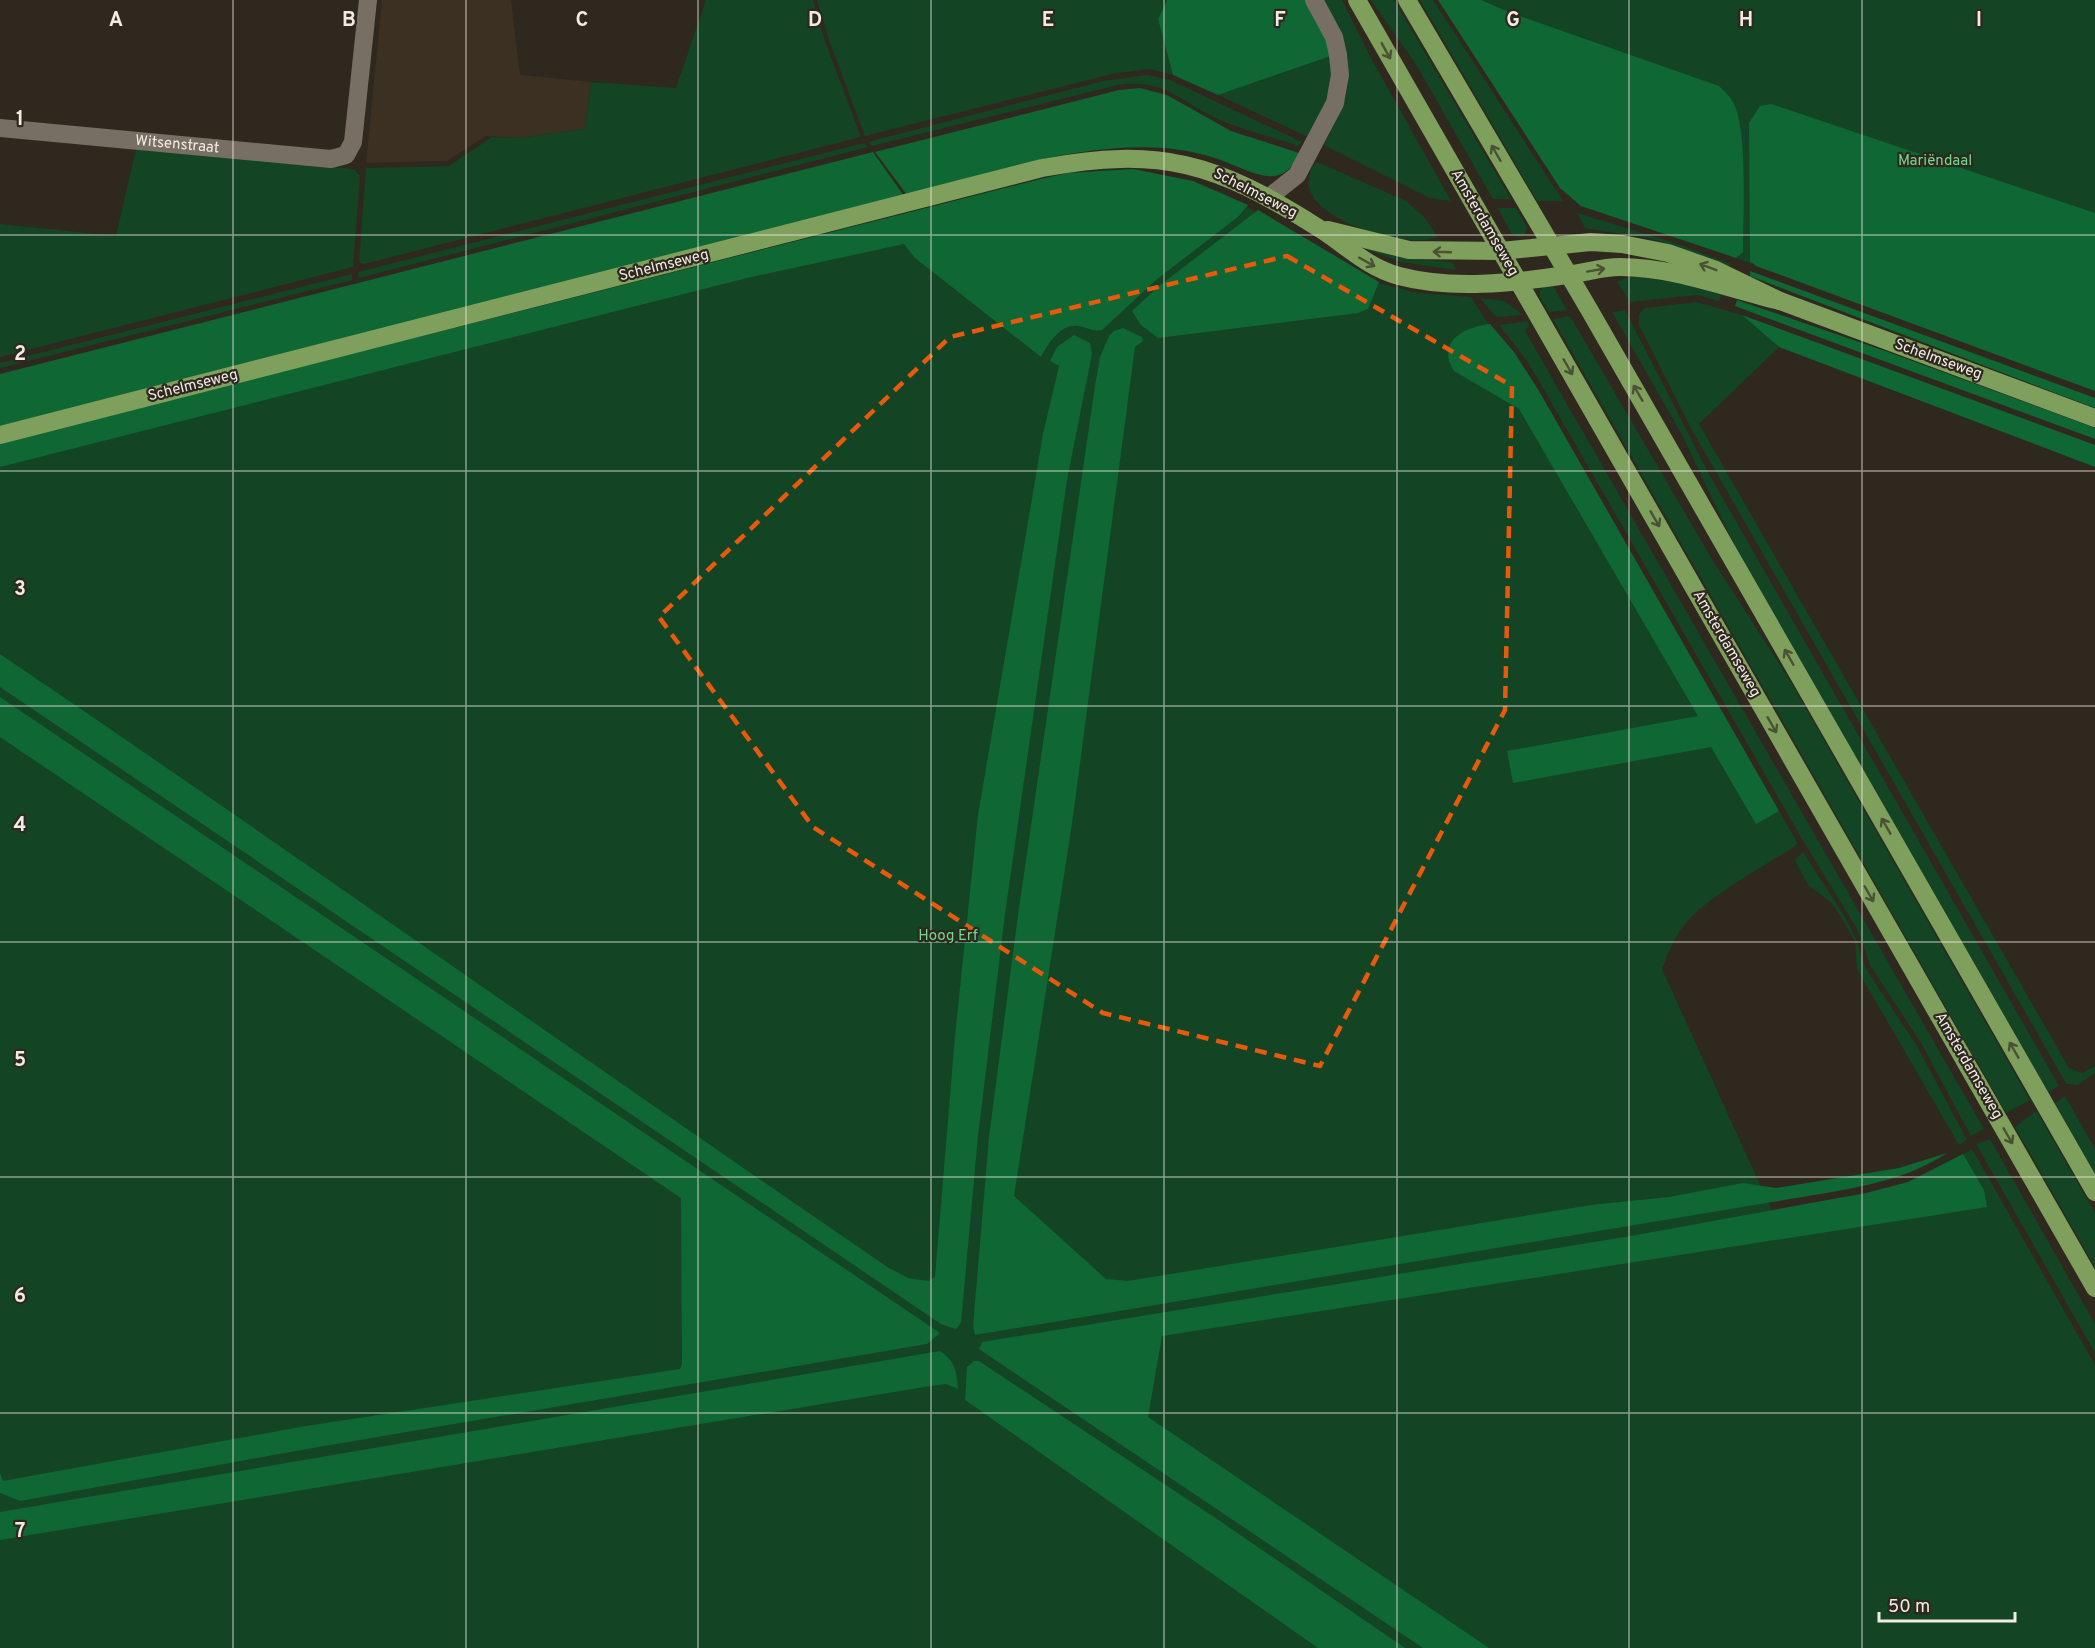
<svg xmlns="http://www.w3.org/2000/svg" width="2095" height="1648" font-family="Overpass,sans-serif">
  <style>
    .built { fill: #3b3021 }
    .green { fill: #134424 }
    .forest { fill: #0f6733 }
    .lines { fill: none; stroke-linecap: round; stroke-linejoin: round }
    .minor { stroke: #786f64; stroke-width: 18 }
    .major { stroke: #7f9f5d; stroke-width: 18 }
    .oneway { stroke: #4b5234 }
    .marked { fill: none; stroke: #e8590c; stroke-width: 4.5; stroke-dasharray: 12 8; stroke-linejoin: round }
    .grid { fill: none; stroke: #f0ebe5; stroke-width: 1.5; stroke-opacity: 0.55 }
    .labels { text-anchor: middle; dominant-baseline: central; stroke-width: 4.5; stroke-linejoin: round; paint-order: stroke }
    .street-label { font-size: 15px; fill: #f0ebe5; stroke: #2f281e }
    .park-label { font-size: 15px; fill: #71da8f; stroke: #2f281e }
    .grid-label { font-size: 20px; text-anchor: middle; font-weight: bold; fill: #f0ebe5; stroke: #2f281e; stroke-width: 4.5; stroke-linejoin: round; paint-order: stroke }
  </style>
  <rect width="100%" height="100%" fill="#2f281e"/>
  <polygon class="built" points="382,0 511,0 520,75 591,82 585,129 519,138 486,136 447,161 366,163"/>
  <g class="green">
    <polygon points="706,0 813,0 826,44 861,137 364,264 359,262 366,168 449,166 492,137 519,138 585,129 591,82 676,88"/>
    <polygon points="817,0 1167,0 1158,19 1173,75 1150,69 1116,73 865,136 830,43"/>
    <polygon points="1322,0 1342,0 1372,60 1451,201 1430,198 1324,145 1346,98 1348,78"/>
    <polygon points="1371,0 1394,0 1511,199 1493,199 1417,66"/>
    <polygon points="1420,0 1433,0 1563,201 1537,201"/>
    <polygon points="1438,0 2095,0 2095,391 1736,258"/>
    <path d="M1331 56C1336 88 1322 111 1308 137L1218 95Z"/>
    <path d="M1147 75 1170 80 1302 142 1299 146C1273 137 1245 131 1220 120 1180 102 1166 78 1118 85L872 146 868 142 1103 81Z"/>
    <polygon points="864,143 868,147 359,278 358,272"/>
    <polygon points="136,149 354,169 360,176 353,267 0,357 0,224 116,236"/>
    <path d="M1317 162 1406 201 1425 218 1437 237C1408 250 1301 219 1309 178 1311 171 1311 166 1317 162Z"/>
    <path d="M1105 170H1133L1221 192 1378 283 1418 293 1471 297 1592 487 1798 844C1767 865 1708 896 1685 924 1674 937 1668 953 1662 969L1772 1211C1848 1200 1906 1192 1972 1149L2095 1365V1648H0V444L1044 178Z"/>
    <polygon points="1498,208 1516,208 1527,227 1525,234 1518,237 1511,233"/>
    <polygon points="1577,213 1672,242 1731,264 1728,266 1653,239 1585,228"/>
    <polygon points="1359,247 1403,258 1452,262 1456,270 1401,262"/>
    <polygon points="352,274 352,280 0,368 0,363"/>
    <polygon points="1636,276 1684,284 1721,295 1719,301 1697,295 1630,302 1617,282 1628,277"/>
    <polygon points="1544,286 1553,286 1567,310 1549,312 1540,297 1540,290"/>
    <polygon points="1480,298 1504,301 1523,315 1496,317"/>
    <polygon points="1697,302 1742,315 1779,347 1699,424 2069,1068 2082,1073 2095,1066 2095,1073 2078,1085 2067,1084 2064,1080 1692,430 1639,325 1639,314 1645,308"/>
    <polygon points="1625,310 1709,474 2059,1086 2048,1092 1736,548 1682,435 1612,312"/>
    <polygon points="1570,316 1713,561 1789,679 2030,1100 2006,1113 1553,319"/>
    <polygon points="1527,321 1529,326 1525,331 1984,1129 1971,1136 1921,1043 1871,967 1857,929 1802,839 1543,388 1527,361 1499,325"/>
    <polygon points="1803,852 1845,917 1856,939 1866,969 1917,1046 1967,1140 1959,1145 1857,969 1855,941 1833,904 1808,885 1796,862 1795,859"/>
    <polygon points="2065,1096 2095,1149 2095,1174 2055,1103"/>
    <polygon points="2034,1112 2037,1112 2095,1213 2095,1267 2015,1127"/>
    <polygon points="1990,1139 2095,1324 2095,1353 1976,1144"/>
  </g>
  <g class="forest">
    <polygon points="1167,0 1305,0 1329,45 1331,56 1218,95 1173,75 1158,19"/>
    <path d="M1438 0H1481L1511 13 1719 86C1724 91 1731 97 1734 104 1748 133 1743 218 1743 252L1736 258 1581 206 1560 188Z"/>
    <path d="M1140 88 1167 95 1231 131 1296 152 1299 153C1282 195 1248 169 1218 159 1201 153 1183 150 1165 148 1077 142 991 173 907 195L875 152 1119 90Z"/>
    <polygon points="1771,104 2095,213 2095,391 1756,266 1750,261 1749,123 1760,106"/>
    <polygon points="873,152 904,196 0,426 0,374"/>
    <path d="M1133 169 1193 181 1248 205 1239 216 1156 280 1102 330C1092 332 1087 327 1078 326 1060 324 1048 344 1041 357L915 258 904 244 747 278 0 467V443L1045 178 1068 173Z"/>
    <polygon points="1258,210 1379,282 1368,309 1358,313 1158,338 1141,325 1132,311 1159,286"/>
    <polygon points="1750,271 2095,398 2095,408 1750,276"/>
    <polygon points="1737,300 1888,352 2095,428 2095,439 1735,306"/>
    <polygon points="1742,315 2095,445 2095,467 1779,347"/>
    <path d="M1490 324 1514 352 1539 391 1779 811 1756 824 1711 747 1513 783 1507 751 1698 716 1519 409 1454 371C1435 341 1465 327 1490 324Z"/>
    <path d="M1123 328 1142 337 1143 341 1135 347 1072 824 1014 1196 1106 1279 1128 1281 1591 1205 1669 1197 1743 1183 1776 1188 1899 1168 1947 1153C1911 1176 1879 1183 1838 1191L975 1335 973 1326 989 1137 1018 915 1095 386 1100 357 1109 336 1114 331Z"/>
    <path d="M1074 335 1090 343 1092 354 1067 480 1005 914 978 1136 961 1323 956 1329 941 1324 0 687V654C298 856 592 1065 889 1268L908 1278 928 1281 935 1277 955 1036 978 815 1043 434 1059 366 1050 361 1057 347Z"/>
    <polygon points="0,697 40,724 940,1333 927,1344 307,1449 20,1501 0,1493 0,1473 3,1481 306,1426 680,1369 682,1364 681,1198 0,737"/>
    <polygon points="1963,1154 1984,1190 1987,1207 1162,1336 1148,1417 1489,1648 1423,1648 979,1349 982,1342 1631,1236 1866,1193 1908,1182"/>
    <path d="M940 1351C955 1361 957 1372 958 1389L946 1384 931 1386 0 1540V1512Z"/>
    <polygon points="974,1361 979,1361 1220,1521 1405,1648 1318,1648 965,1400 967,1367"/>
  </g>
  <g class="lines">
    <g class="minor">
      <path id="s1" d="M0 128 331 159 346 155 353 142 368 0"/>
      <polyline points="1268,198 1297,175 1335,103 1340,75 1338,55 1334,37 1314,0"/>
    </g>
    <g class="major">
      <polyline points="1357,0 2095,1288"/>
      <polyline points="1407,0 1590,311 2095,1192"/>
      <polyline points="1328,230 1409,250 1501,251 1591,242 1622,244 1668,253 1716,270 1780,301 2095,418"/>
      <path d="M0 435 1042 168C1161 146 1216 163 1317 227 1345 244 1366 267 1399 276 1452 290 1513 283 1566 275 1584 273 1602 267 1620 267 1674 267 1729 289 1780 301"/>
    </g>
  </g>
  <defs><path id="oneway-shaft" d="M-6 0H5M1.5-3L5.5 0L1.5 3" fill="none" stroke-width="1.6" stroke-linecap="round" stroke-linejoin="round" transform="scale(1.5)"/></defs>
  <g class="oneway">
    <use href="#oneway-shaft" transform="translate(1386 51) rotate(61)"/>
    <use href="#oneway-shaft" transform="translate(1496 153) rotate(-120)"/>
    <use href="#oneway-shaft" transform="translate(1442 252) rotate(-178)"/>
    <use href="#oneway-shaft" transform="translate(1367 262) rotate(29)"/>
    <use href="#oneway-shaft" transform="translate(1708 267) rotate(-159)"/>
    <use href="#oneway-shaft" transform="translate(1596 270) rotate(-10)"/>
    <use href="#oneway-shaft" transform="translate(1568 367) rotate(60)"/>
    <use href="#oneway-shaft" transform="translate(1638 393) rotate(-120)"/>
    <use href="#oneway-shaft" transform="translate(1655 519) rotate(60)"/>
    <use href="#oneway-shaft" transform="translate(1789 657) rotate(-120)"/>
    <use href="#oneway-shaft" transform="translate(1772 725) rotate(60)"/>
    <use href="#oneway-shaft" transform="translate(1886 826) rotate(-120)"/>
    <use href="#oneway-shaft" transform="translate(1869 894) rotate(60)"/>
    <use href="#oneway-shaft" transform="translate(2014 1050) rotate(-120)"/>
    <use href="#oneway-shaft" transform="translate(2008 1136) rotate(60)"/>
  </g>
  <path class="marked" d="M1287 256 1512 386 1505 710 1320 1066 1103 1013 813 827 659 617 950 337Z"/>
  <path class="grid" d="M233 0V1648M466 0V1648M698 0V1648M931 0V1648M1164 0V1648M1397 0V1648M1629 0V1648M1862 0V1648M0 235H2095M0 471H2095M0 706H2095M0 942H2095M0 1177H2095M0 1413H2095"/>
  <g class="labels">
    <g class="street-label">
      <text stroke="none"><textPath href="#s1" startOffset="178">Witsenstraat</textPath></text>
      <text transform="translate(1255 194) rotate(27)">Schelmseweg</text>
      <text transform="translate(1484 223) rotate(60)">Amsterdamseweg</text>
      <text transform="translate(664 266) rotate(-14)">Schelmseweg</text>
      <text transform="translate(1938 360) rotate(20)">Schelmseweg</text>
      <text transform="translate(193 386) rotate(-14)">Schelmseweg</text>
      <text transform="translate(1726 644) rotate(60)">Amsterdamseweg</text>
      <text transform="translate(1968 1066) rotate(60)">Amsterdamseweg</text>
    </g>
    <g class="park-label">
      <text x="1935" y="161">Mariëndaal</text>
      <text x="948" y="936">Hoog Erf</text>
    </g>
  </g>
  <g class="grid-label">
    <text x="116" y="26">A</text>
    <text x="349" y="26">B</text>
    <text x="582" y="26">C</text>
    <text x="815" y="26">D</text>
    <text x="1048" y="26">E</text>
    <text x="1280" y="26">F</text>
    <text x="1513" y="26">G</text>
    <text x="1746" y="26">H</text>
    <text x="1979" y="26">I</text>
    <text x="20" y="125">1</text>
    <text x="20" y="360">2</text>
    <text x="20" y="595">3</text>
    <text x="20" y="831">4</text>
    <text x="20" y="1066">5</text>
    <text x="20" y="1302">6</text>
    <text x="20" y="1537">7</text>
  </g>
  <path d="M1879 1612v9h136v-9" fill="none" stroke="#f0ebe5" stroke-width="3"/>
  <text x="1888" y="1612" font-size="18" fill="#f0ebe5" stroke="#2f281e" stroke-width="4.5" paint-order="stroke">50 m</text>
</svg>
